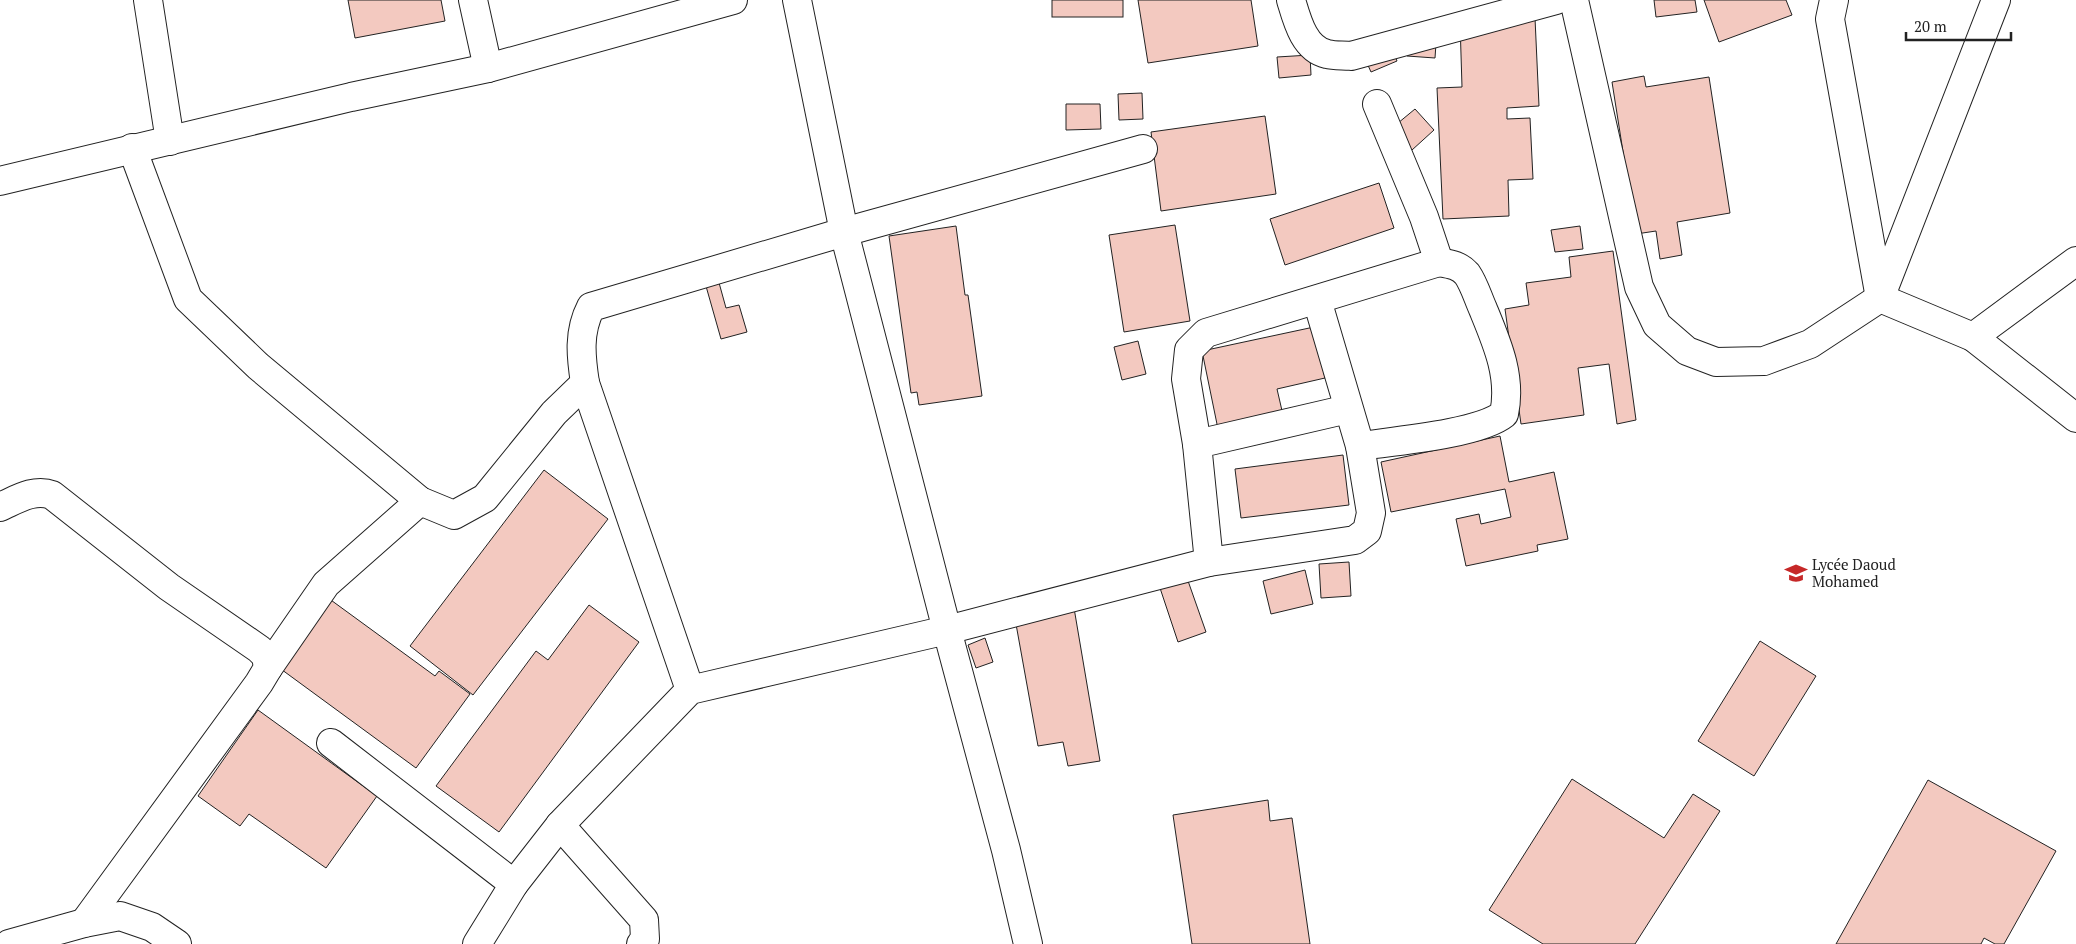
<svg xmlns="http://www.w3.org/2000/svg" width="2076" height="944" font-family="'PT Serif',serif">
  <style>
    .building { fill: #f3c9c0; stroke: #222 }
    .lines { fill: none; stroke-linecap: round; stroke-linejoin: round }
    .street-casing { stroke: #222; stroke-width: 30 }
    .street { stroke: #fff; stroke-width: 28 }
    .labels { text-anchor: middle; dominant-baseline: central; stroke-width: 4; stroke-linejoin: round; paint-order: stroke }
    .poi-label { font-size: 15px; fill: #222; stroke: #fff; text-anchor: start }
  </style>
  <rect width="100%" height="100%" fill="#fff"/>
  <g class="building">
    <polygon points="348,0 441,0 445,21 355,38"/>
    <rect x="1052" y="0" width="71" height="17"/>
    <polygon points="1138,0 1251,0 1258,46 1148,63"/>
    <polygon points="1654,0 1695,0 1697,12 1656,17"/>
    <polygon points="1704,0 1786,0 1792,15 1719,42"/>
    <polygon points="1535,18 1539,106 1507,108 1507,119 1530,118 1533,179 1508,180 1509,216 1443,219 1437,88 1462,87 1460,22"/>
    <polygon points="1409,27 1437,29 1435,58 1407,56"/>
    <polygon points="1386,34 1397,61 1371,72 1359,45"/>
    <polygon points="1310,55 1311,75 1279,78 1277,57"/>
    <polygon points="1644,76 1646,87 1709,77 1730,213 1677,222 1682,255 1660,259 1656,231 1636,234 1612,82"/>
    <polygon points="1142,93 1143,119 1119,120 1118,94"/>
    <polygon points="1066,104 1100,104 1101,129 1066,130"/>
    <polygon points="1415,109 1434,130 1412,150 1392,128"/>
    <polygon points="1265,116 1276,194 1161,211 1151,132"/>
    <polygon points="1379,183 1394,228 1285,265 1270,219"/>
    <polygon points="1175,225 1190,321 1124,332 1109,235"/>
    <polygon points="956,226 965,295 968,295 982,396 919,405 917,392 911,393 889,236"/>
    <polygon points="1580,226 1583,249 1555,252 1551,230"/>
    <polygon points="1613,251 1636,420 1617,424 1609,364 1578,368 1584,415 1521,424 1505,309 1529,305 1526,283 1571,277 1569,257"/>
    <polygon points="713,261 726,308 739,305 747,332 721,339 700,265"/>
    <polygon points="1314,327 1325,378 1277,389 1283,415 1218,429 1202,351"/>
    <polygon points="1138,341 1146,374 1122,380 1114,347"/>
    <polygon points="1500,436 1509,482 1554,472 1568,539 1537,545 1538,551 1466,566 1456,519 1479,514 1481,524 1511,517 1505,489 1391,512 1381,462"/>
    <polygon points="1343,455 1349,505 1241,518 1235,469"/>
    <polygon points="544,470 608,519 473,695 410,646"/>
    <polygon points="1349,562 1351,596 1321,598 1319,564"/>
    <polygon points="1305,570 1313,604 1271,614 1263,581"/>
    <polygon points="1187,578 1206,632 1178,642 1160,588"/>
    <polygon points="324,595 435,676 439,671 470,694 416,768 274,664"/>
    <polygon points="1073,602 1100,761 1068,766 1063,742 1038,746 1014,613"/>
    <polygon points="589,605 639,642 499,832 436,786 536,651 548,660"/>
    <polygon points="985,638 993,662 976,668 968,645"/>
    <polygon points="1760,641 1816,676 1754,776 1698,741"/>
    <polygon points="258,710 377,796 326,868 249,814 240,826 198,796"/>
    <polygon points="1572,779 1664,838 1693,794 1720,811 1635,944 1543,944 1489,910"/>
    <polygon points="1928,780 2056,851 2004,944 1995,944 1984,938 1981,944 1836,944"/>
    <polygon points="1268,800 1270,821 1292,818 1310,944 1192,944 1173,815"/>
  </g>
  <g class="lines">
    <g class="street-casing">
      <g id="street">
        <polyline points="148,0 170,141"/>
        <polyline points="473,0 488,68"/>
        <polyline points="797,0 844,232 947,630 1006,850 1028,944"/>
        <path d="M1291 0C1297 20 1304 49 1327 54 1335 56 1344 55 1351 56L1556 0"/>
        <polyline points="1574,0 1639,287 1657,325 1687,351 1716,362 1764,361 1810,344 1880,298 1996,0"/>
        <polyline points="1834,0 1830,19 1880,298 1973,337 2076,418"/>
        <polyline points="132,148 188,299 258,366 420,501 454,515 485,498 554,413 585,383"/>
        <polyline points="0,181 351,97 488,68 733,0"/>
        <polyline points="1973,337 2076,261"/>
        <polyline points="1197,444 1186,379 1189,350 1206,333 1439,262 1424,217 1377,104"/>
        <path d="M1360 446C1395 441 1479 434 1504 414 1512 377 1497 343 1483 309 1478 298 1474 284 1467 274 1459 265 1450 264 1439 262"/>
        <path d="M0 507C16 500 34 488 52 495L169 587 259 649 266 656 268 668 259 683 84 923"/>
        <polyline points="1209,562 1197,444 1348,409"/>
        <polyline points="268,668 326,584 420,501"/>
        <path d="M690 690 585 383C581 357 578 332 591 307L844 232 1143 149"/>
        <polyline points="331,743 514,884"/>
        <polyline points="560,825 644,920 645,939 641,944"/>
        <polyline points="9,944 84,923 120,916 152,927 177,944"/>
        <polyline points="477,944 514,884 560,825 690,690 947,630 1209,562 1355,540 1367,531 1371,513 1360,446 1317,300"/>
      </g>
    </g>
    <use href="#street" class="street"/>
  </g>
  <defs>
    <g id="school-bare" transform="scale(1.725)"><path d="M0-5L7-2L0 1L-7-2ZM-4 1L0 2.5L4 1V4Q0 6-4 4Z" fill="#c62828" stroke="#fff" stroke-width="2.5" paint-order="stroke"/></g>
  </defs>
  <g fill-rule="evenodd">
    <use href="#school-bare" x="1796" y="573"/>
  </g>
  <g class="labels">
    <g class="poi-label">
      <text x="1812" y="564">Lycée Daoud<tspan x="1812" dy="17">Mohamed</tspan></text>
    </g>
  </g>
  <path d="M1906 32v8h105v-8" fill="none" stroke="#222222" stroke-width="2.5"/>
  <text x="1914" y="32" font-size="15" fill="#222222" stroke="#ffffff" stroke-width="4" paint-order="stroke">20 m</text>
</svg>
